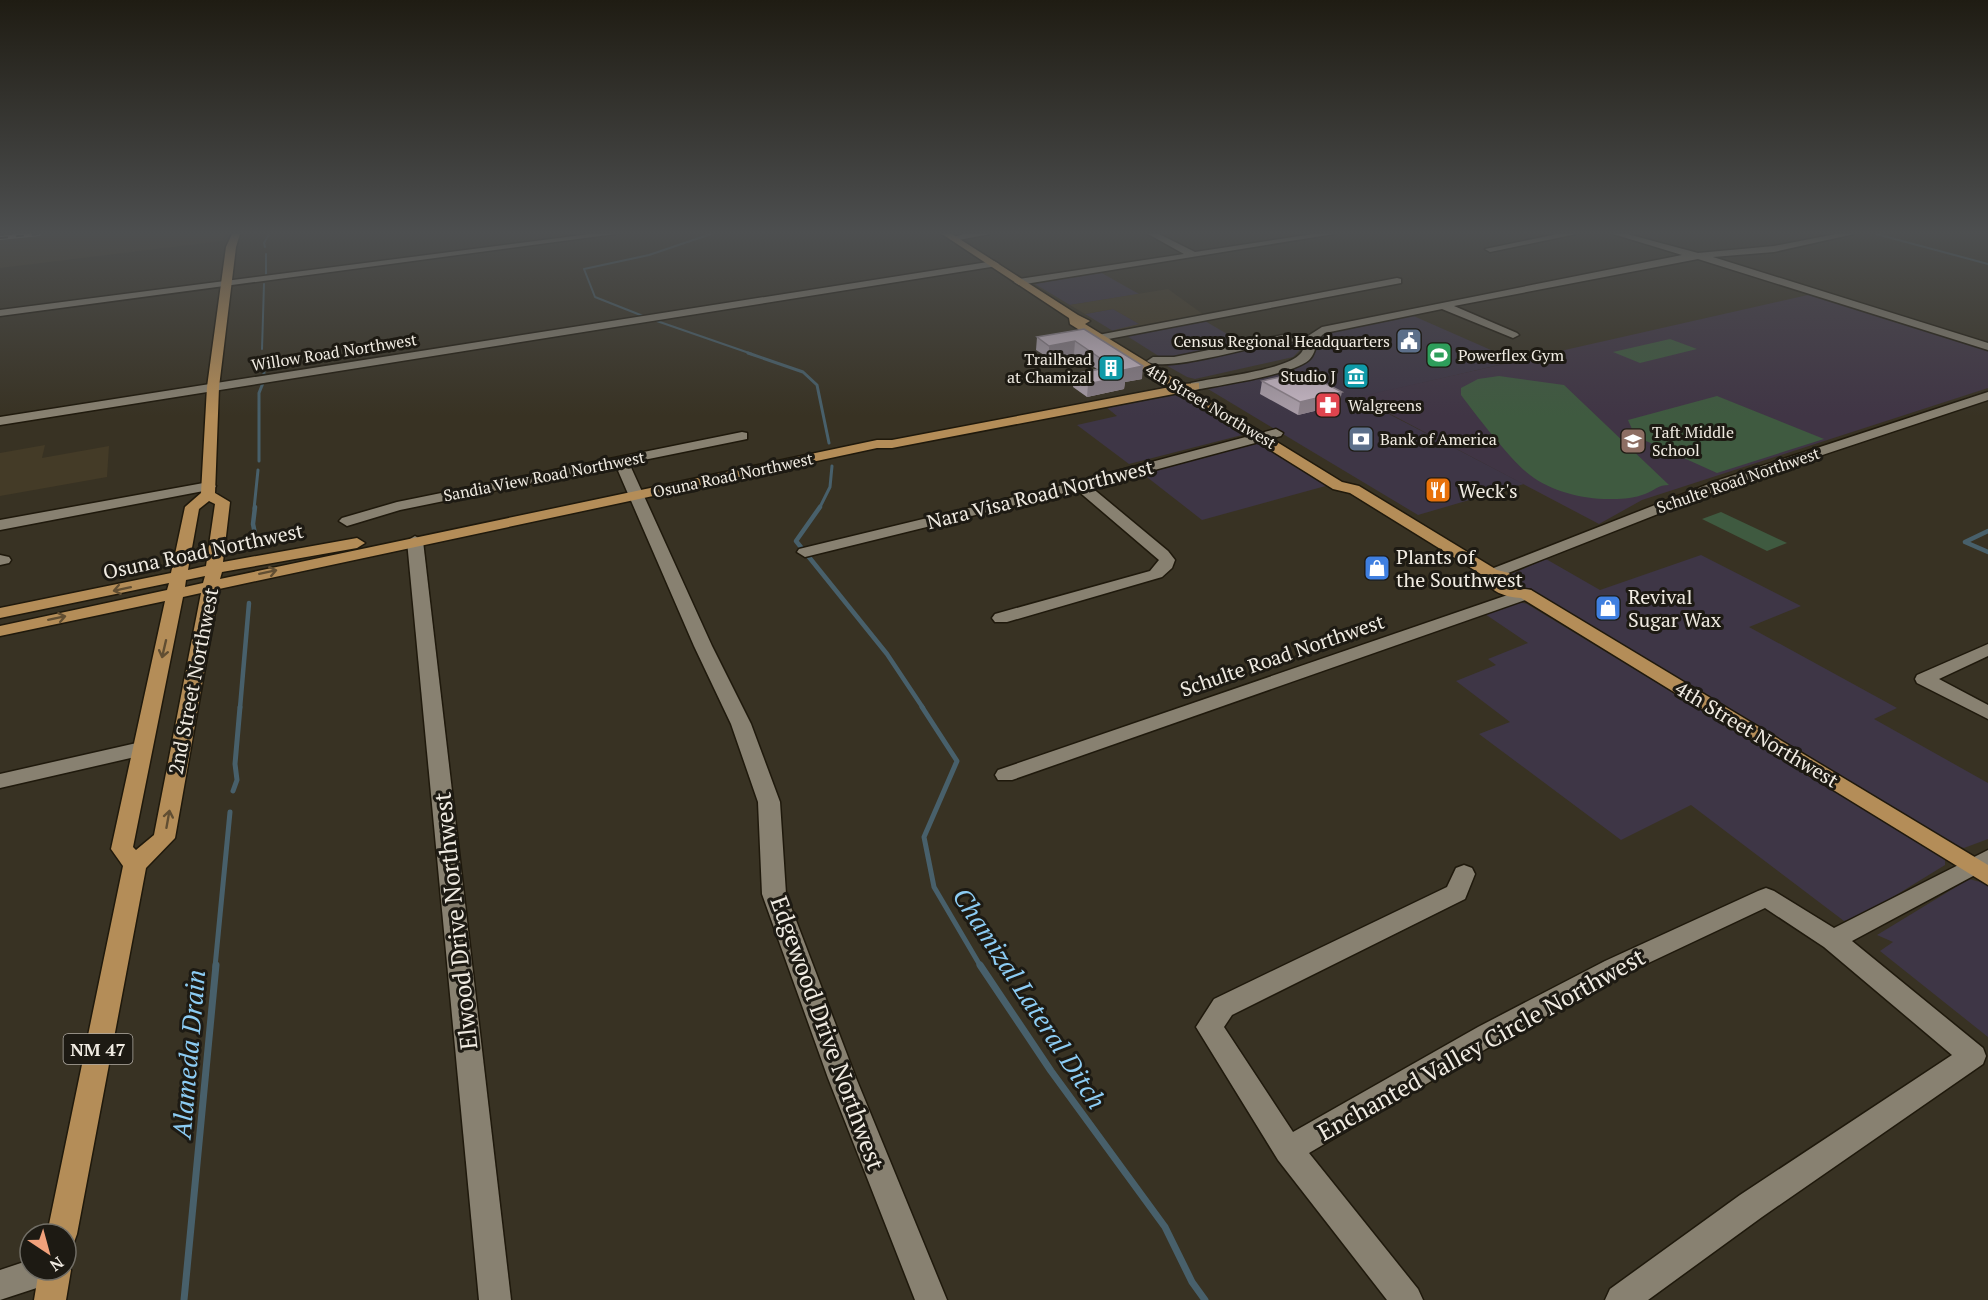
<svg xmlns="http://www.w3.org/2000/svg" width="1988" height="1300" font-family="'PT Serif',serif">
  <style>
    .commercial { fill: #3e3646 }
    .built { fill: #443b27 }
    .education { fill: #403545 }
    .green { fill: #3f5a40 }
    .lines { fill: none; stroke-linecap: round; stroke-linejoin: round }
    .stream-far4 { stroke: #48606b; stroke-width: 2 }
    .stream-far3 { stroke: #48606b; stroke-width: 3 }
    .stream-far2 { stroke: #48606b; stroke-width: 4.5 }
    .stream-far1 { stroke: #48606b; stroke-width: 5 }
    .stream { stroke: #48606b; stroke-width: 7 }
    .minor-casing { stroke: #1f190c; stroke-width: 3 }
    .major-casing { stroke: #1f190c; stroke-width: 3 }
    .minor { fill: #888171; fill-rule: evenodd }
    .major { fill: #b48d58; fill-rule: evenodd }
    .rail-casing { stroke: #b7b2a7; stroke-width: 4 }
    .rail { stroke: #1d1a13; stroke-width: 2; stroke-dasharray: 8; stroke-linecap: butt }
    .wall { fill: #a99da8 }
    .shaded-wall { fill: #8a7f88 }
    .building { fill: #c5b6c3; stroke: #8a7f88; stroke-width: 1.5 }
    .oneway { stroke: #614e32 }
    .labels { text-anchor: middle; dominant-baseline: central; stroke-width: 6; stroke-linejoin: round; paint-order: stroke }
    .far-poi-label { font-size: 16px; fill: #f0ebe2; stroke: #1d1a13; text-anchor: start }
    .far-street-label { font-size: 16px; fill: #f0ebe2; stroke: #1d1a13 }
    .shield { fill: #1d1a13; stroke: #b1aca4; stroke-width: 1.5 }
    .shield-label { font-size: 18px; font-weight: bold; fill: #f0ebe2 }
    .poi-label { font-size: 20px; fill: #f0ebe2; stroke: #1d1a13; text-anchor: start }
    .street-label { font-size: 20px; fill: #f0ebe2; stroke: #1d1a13 }
    .near-street-label { font-size: 24px; fill: #f0ebe2; stroke: #1d1a13 }
    .near-water-label { font-size: 26px; font-style: italic; fill: #8cccf4; stroke: #1d1a13 }
  </style>
  <rect width="100%" height="100%" fill="#383223"/>
  <g class="commercial">
    <polygon points="1100,272 1139,294 1070,305 1035,284"/>
    <polygon points="1113,309 1140,324 1113,331 1085,314"/>
    <polygon points="1409,314 1516,361 1358,398 1524,484 1418,515 1208,389 1306,363 1313,358 1323,333"/>
    <polygon points="1205,321 1246,345 1165,360 1127,336"/>
    <polygon points="1281,340 1298,342 1302,343 1302,348 1293,357 1195,379 1187,377 1164,364"/>
    <polygon points="1173,394 1181,394 1246,434 1129,464 1077,425 1117,416 1106,407"/>
    <polygon points="1259,443 1333,484 1202,520 1143,474"/>
    <polygon points="1701,555 1801,606 1749,627 1897,708 1874,719 1988,783 1988,839 1964,848 1953,844 1529,590 1509,575 1546,559 1600,590"/>
    <polygon points="1518,601 1527,604 1940,855 1945,860 1945,865 1862,916 1844,921 1691,805 1621,840 1479,734 1510,722 1456,681 1496,665 1488,659 1528,643 1485,614"/>
    <polygon points="1969,879 1988,884 1988,1037 1880,951 1893,942 1877,935"/>
  </g>
  <g class="built">
    <polygon points="0,234 225,234 222,241 0,268"/>
    <polygon points="1168,289 1204,315 1117,331 1114,330 1139,324 1113,309 1085,314 1070,305"/>
    <polygon points="45,445 42,458 109,446 107,477 0,496 0,453"/>
  </g>
  <polygon class="education" points="1812,294 1988,351 1988,388 1642,500 1599,524 1358,397"/>
  <g class="green">
    <polygon points="1670,339 1697,349 1640,363 1613,352"/>
    <path d="M1499 376 1564 385 1669 485C1658 485 1655 490 1645 494 1635 498 1624 499 1613 499 1586 500 1552 492 1530 475 1511 461 1477 416 1461 395V388L1478 379Z"/>
    <polygon points="1717,396 1824,439 1717,473 1635,436 1628,420"/>
    <polygon points="1721,512 1787,543 1767,551 1702,519"/>
  </g>
  <g class="lines">
    <g class="stream-far4">
      <polyline points="1876,234 1988,264"/>
      <polyline points="265,247 264,243 269,234"/>
      <polyline points="266,254 266,274"/>
      <polyline points="643,316 595,297 584,269 649,255 711,234"/>
      <polyline points="654,320 752,354"/>
      <polyline points="262,349 264,284"/>
    </g>
    <g class="stream-far3">
      <polyline points="748,353 803,372 817,385 829,443"/>
      <polyline points="263,358 264,374"/>
      <polyline points="259,461 259,393 263,383"/>
      <polyline points="254,509 258,470"/>
      <polyline points="819,509 830,487 832,466"/>
    </g>
    <g class="stream-far2">
      <polyline points="255,507 253,524 256,539"/>
      <polyline points="820,507 796,541 887,654 923,708"/>
      <polyline points="1988,531 1965,542 1988,552"/>
      <polyline points="240,708 249,603"/>
    </g>
    <g class="stream-far1">
      <polyline points="922,707 957,761 924,837 934,887 981,967"/>
      <polyline points="233,791 237,780 235,764 240,707"/>
      <polyline points="215,967 230,812"/>
    </g>
    <g class="stream">
      <polyline points="980,965 1051,1071 1165,1227 1192,1282 1205,1300"/>
      <polyline points="184,1300 216,965"/>
    </g>
    <g class="minor-casing">
      <g id="minor">
        <polygon points="590,234 615,234 0,316 0,310"/>
        <polygon points="964,234 990,234 953,241 949,238"/>
        <polygon points="1148,234 1159,234 1195,252 1313,234 1334,234 1019,285 1014,282 1019,279 1184,254"/>
        <polygon points="1557,234 1576,234 1490,252 1485,249"/>
        <path d="M1613 234H1627L1698 253 1774 246 1836 234H1854L1774 252 1713 257 1988 343V350L1698 259 1454 306 1517 333 1519 335 1513 338 1442 309 1325 333C1314 340 1318 351 1309 360 1292 375 1220 385 1195 390L1191 389V383C1216 377 1282 371 1299 355 1303 352 1304 347 1305 343 1297 342 1289 341 1281 342 1257 345 1163 374 1147 361L1153 357H1174L1283 335 1308 336 1322 327 1682 255Z"/>
        <polygon points="994,261 999,264 997,266 0,425 0,417"/>
        <polygon points="1397,278 1401,279 1401,283 1098,341 1092,338 1098,335"/>
        <polygon points="1988,392 1988,400 1729,486 1498,577 1486,577 1484,574 1486,571 1719,480"/>
        <polygon points="1276,429 1283,433 1281,436 1091,487 1168,551 1175,560 1172,568 1162,577 1007,622 995,622 992,618 995,614 1150,571 1159,560 1077,490 805,557 797,552 799,549 1076,482"/>
        <polygon points="742,432 747,433 747,439 629,463 712,646 751,724 780,802 786,894 856,1078 947,1300 915,1300 828,1078 762,894 758,802 731,724 694,646 616,466 400,510 347,526 339,521 342,518 397,502"/>
        <polygon points="209,482 216,486 214,489 0,530 0,520"/>
        <polygon points="415,536 423,541 511,1300 479,1300 407,541"/>
        <polygon points="0,555 9,557 11,560 9,563 0,565"/>
        <polygon points="1525,589 1531,590 1533,594 1531,598 1012,780 998,780 995,775 998,770"/>
        <polygon points="1988,644 1988,656 1939,679 1988,705 1988,719 1917,683 1915,679 1917,675"/>
        <polygon points="141,742 148,744 151,749 148,754 0,788 0,774"/>
        <polygon points="1988,850 1988,868 1852,941 1983,1048 1986,1056 1983,1064 1762,1217 1648,1300 1605,1300 1610,1289 1740,1195 1952,1055 1824,947 1765,908 1623,975 1496,1043 1309,1153 1418,1289 1423,1300 1387,1300 1278,1160 1196,1027 1214,999 1447,887 1456,868 1464,865 1472,868 1475,874 1465,899 1232,1015 1224,1027 1293,1132 1478,1027 1605,961 1758,891 1766,888 1774,891 1834,928"/>
        <polygon points="30,1260 30,1270 63,1270 58,1281 0,1300 0,1270"/>
      </g>
    </g>
    <g class="major-casing">
      <g id="major">
        <path d="M232 234H240L236 247 219 387 215 493 230 502 223 562 357 538 365 543 357 548 222 572 220 579 877 440H892L1170 387 1070 324 1069 318 942 234H952L1078 315 1090 321 1085 324 1183 384 1199 383V389L1192 390 1342 482 1359 486 1497 570 1509 573 1511 576 1503 581 1514 588 1531 590 1988 865V885L1521 598C1506 597 1488 592 1484 576L1350 493 1333 489 1179 393 892 448H877L219 589 175 838 146 868 77 1234 73 1245 66 1248V1234H47L123 866 111 849 165 601 0 636V626L167 590 169 583 0 618V608L171 573 185 507 201 493 207 387 226 247ZM209 501 215 504 206 566 188 570 199 509ZM205 576 203 583 185 587 186 580ZM201 593 154 835 136 850 133 847 183 597Z"/>
        <polygon points="66,1259 71,1270 66,1300 34,1300 39,1270 66,1270"/>
      </g>
    </g>
    <use href="#minor" class="minor"/>
    <use href="#major" class="major"/>
    <g class="rail-casing">
      <polyline id="rail" points="0,238 39,234"/>
    </g>
    <use href="#rail" class="rail"/>
  </g>
  <g class="wall">
    <polygon points="1084,329 1142,379 1125,382 1124,389 1087,397 1073,387 1074,374 1097,369 1074,354 1049,358 1036,350 1037,337"/>
    <polygon points="1262,381 1339,405 1298,415 1260,394"/>
  </g>
  <g class="shaded-wall">
    <polygon points="1075,341 1074,354 1049,358 1049,346"/>
    <polygon points="1143,366 1142,379 1125,382 1124,389 1087,397 1088,384 1118,378 1119,371"/>
    <polygon points="1342,392 1339,405 1298,415 1300,402"/>
  </g>
  <g class="building">
    <polygon points="1084,329 1143,366 1119,371 1075,341 1049,346 1037,337"/>
    <polygon points="1111,367 1125,376 1088,384 1074,374"/>
    <polygon points="1303,372 1342,392 1300,402 1262,381"/>
  </g>
  <defs><path id="oneway-shaft" d="M-6 0H5M1.5-3L5.5 0L1.5 3" fill="none" stroke-width="1.6" stroke-linecap="round" stroke-linejoin="round" transform="scale(1.5)"/></defs>
  <g class="oneway">
    <use href="#oneway-shaft" transform="translate(268 572) rotate(-12)"/>
    <use href="#oneway-shaft" transform="translate(122 589) rotate(168)"/>
    <use href="#oneway-shaft" transform="translate(57 618) rotate(-12)"/>
    <use href="#oneway-shaft" transform="translate(164 649) rotate(103)"/>
    <use href="#oneway-shaft" transform="translate(168 819) rotate(-80)"/>
  </g>
  <linearGradient id="sky" x2="0" y2="1"><stop stop-color="#1f1c13"/><stop offset="0.56" stop-color="#4d4f50"/><stop offset="1" stop-color="#4d4f50" stop-opacity="0"/></linearGradient>
  <rect width="1988" height="416" fill="url(#sky)"/>
  <defs>
    <g id="civic-square" transform="scale(1.35)"><rect x="-9" y="-9" width="18" height="18" rx="4" fill="#5c6f8a" stroke="#1d1a13"/><path d="M-.6-6.5H3V-4.5H.6V-3L4-1V1h2V6H-6V1h2V-1L-.6-3ZM-1.2 2.5V6h2.4V2.5Z" fill="#fff"/></g>
    <g id="stadium-square" transform="scale(1.35)"><rect x="-9" y="-9" width="18" height="18" rx="4" fill="#2e9e5b" stroke="#1d1a13"/><path d="M0-5a6.5 5 0 1 0 0 10a6.5 5 0 1 0 0-10ZM-3.5-1.8h7v3.6h-7Z" fill="#fff"/></g>
    <g id="building-square" transform="scale(1.35)"><rect x="-9" y="-9" width="18" height="18" rx="4" fill="#0f9aa8" stroke="#1d1a13"/><path d="M-4-6H4V6H1V3H-1V6H-4ZM-2.5-4.3h1.7v1.8h-1.7ZM.8-4.3h1.7v1.8H.8ZM-2.5-1h1.7V.8h-1.7ZM.8-1h1.7V.8H.8Z" fill="#fff"/></g>
    <g id="museum-square" transform="scale(1.35)"><rect x="-9" y="-9" width="18" height="18" rx="4" fill="#0f9aa8" stroke="#1d1a13"/><path d="M0-6L6-3V-2H-6V-3ZM-5-1h2V3h-2ZM-1-1h2V3h-2ZM3-1h2V3H3ZM-6 4H6V6H-6Z" fill="#fff"/></g>
    <g id="pharmacy-square" transform="scale(1.35)"><rect x="-9" y="-9" width="18" height="18" rx="4" fill="#e0444e" stroke="#1d1a13"/><path d="M-2-6h4v4h4v4h-4v4h-4v-4h-4v-4h4Z" fill="#fff"/></g>
    <g id="bank-square" transform="scale(1.35)"><rect x="-9" y="-9" width="18" height="18" rx="4" fill="#5c6f8a" stroke="#1d1a13"/><path d="M-6-4H6V4H-6ZM0-2.3a2.3 2.3 0 1 0 0 4.6a2.3 2.3 0 1 0 0-4.6Z" fill="#fff"/></g>
    <g id="school-square" transform="scale(1.35)"><rect x="-9" y="-9" width="18" height="18" rx="4" fill="#8d6e63" stroke="#1d1a13"/><path d="M0-5L7-2L0 1L-7-2ZM-4 1L0 2.5L4 1V4Q0 6-4 4Z" fill="#fff"/></g>
    <g id="restaurant-square" transform="scale(1.35)"><rect x="-9" y="-9" width="18" height="18" rx="4" fill="#e8710a" stroke="#1d1a13"/><path d="M-5-6h1v4h1v-4h1v4h1v-4h1v5L-1.5 .5V6h-2V.5L-5-1ZM5-6V6H3V1.5H1.5Q1.5-4 5-6Z" fill="#fff"/></g>
    <g id="shop-square" transform="scale(1.35)"><rect x="-9" y="-9" width="18" height="18" rx="4" fill="#3f7fe0" stroke="#1d1a13"/><path d="M-5-2.5h2.3a2.7 3.5 0 0 1 5.4 0H5L5.5 6h-11ZM-1.5-2.5h3a1.5 2.3 0 0 0-3 0Z" fill="#fff"/></g>
  </defs>
  <g fill-rule="evenodd">
    <use href="#civic-square" x="1409" y="341"/>
    <use href="#stadium-square" x="1439" y="355"/>
    <use href="#building-square" x="1111" y="368"/>
    <use href="#museum-square" x="1356" y="376"/>
    <use href="#pharmacy-square" x="1328" y="405"/>
    <use href="#bank-square" x="1361" y="439"/>
    <use href="#school-square" x="1633" y="441"/>
    <use href="#restaurant-square" x="1438" y="490"/>
    <use href="#shop-square" x="1377" y="568"/>
    <use href="#shop-square" x="1608" y="608"/>
  </g>
  <g class="labels">
    <g class="far-poi-label">
      <text x="1390" y="341" text-anchor="end">Census Regional Headquarters</text>
      <text x="1458" y="355">Powerflex Gym</text>
      <text x="1092" y="359" text-anchor="end">Trailhead<tspan x="1092" dy="18">at Chamizal</tspan></text>
      <text x="1336" y="376" text-anchor="end">Studio J</text>
      <text x="1348" y="405">Walgreens</text>
      <text x="1652" y="432">Taft Middle<tspan x="1652" dy="18">School</tspan></text>
      <text x="1380" y="439">Bank of America</text>
    </g>
    <g class="far-street-label">
      <text transform="translate(334 352) rotate(-9)">Willow Road Northwest</text>
      <text transform="translate(1211 406) rotate(31)">4th Street Northwest</text>
      <text transform="translate(733 475) rotate(-12)">Osuna Road Northwest</text>
      <text transform="translate(544 476) rotate(-11)">Sandia View Road Northwest</text>
      <text transform="translate(1738 480) rotate(-19)">Schulte Road Northwest</text>
    </g>
    <rect class="shield" x="63.5" y="1034" width="69" height="30" rx="4.5"/>
    <g class="shield-label">
      <text x="98" y="1049">NM 47</text>
    </g>
    <g class="poi-label">
      <text x="1458" y="490">Weck's</text>
      <text x="1396" y="556">Plants of<tspan x="1396" dy="23">the Southwest</tspan></text>
      <text x="1628" y="596">Revival<tspan x="1628" dy="23">Sugar Wax</tspan></text>
    </g>
    <g class="street-label">
      <text transform="translate(1040 494) rotate(-14)">Nara Visa Road Northwest</text>
      <text transform="translate(203 551) rotate(-12)">Osuna Road Northwest</text>
      <text transform="translate(1282 655) rotate(-19)">Schulte Road Northwest</text>
      <text transform="translate(193 681) rotate(-79)">2nd Street Northwest</text>
      <text transform="translate(1757 734) rotate(31)">4th Street Northwest</text>
    </g>
    <g class="near-street-label">
      <text transform="translate(455 921) rotate(-96)">Elwood Drive Northwest</text>
      <text transform="translate(828 1033) rotate(70)">Edgewood Drive Northwest</text>
      <text transform="translate(1481 1044) rotate(-29)">Enchanted Valley Circle Northwest</text>
    </g>
    <g class="near-water-label">
      <text transform="translate(1030 998) rotate(57)">Chamizal Lateral Ditch</text>
      <text transform="translate(188 1054) rotate(-85)">Alameda Drain</text>
    </g>
  </g>
  <g transform="translate(48 1252) rotate(144)"><circle r="28" fill="#1d1a13" stroke="#716e66" stroke-width="1.5"/>
  <path d="M0-4.5L10 22L0 15L-10 22Z" fill="#f1a17b"/>
  <text y="-9" font-size="16" font-weight="bold" text-anchor="middle" fill="#f0ebe2">N</text>
  </g>
</svg>
